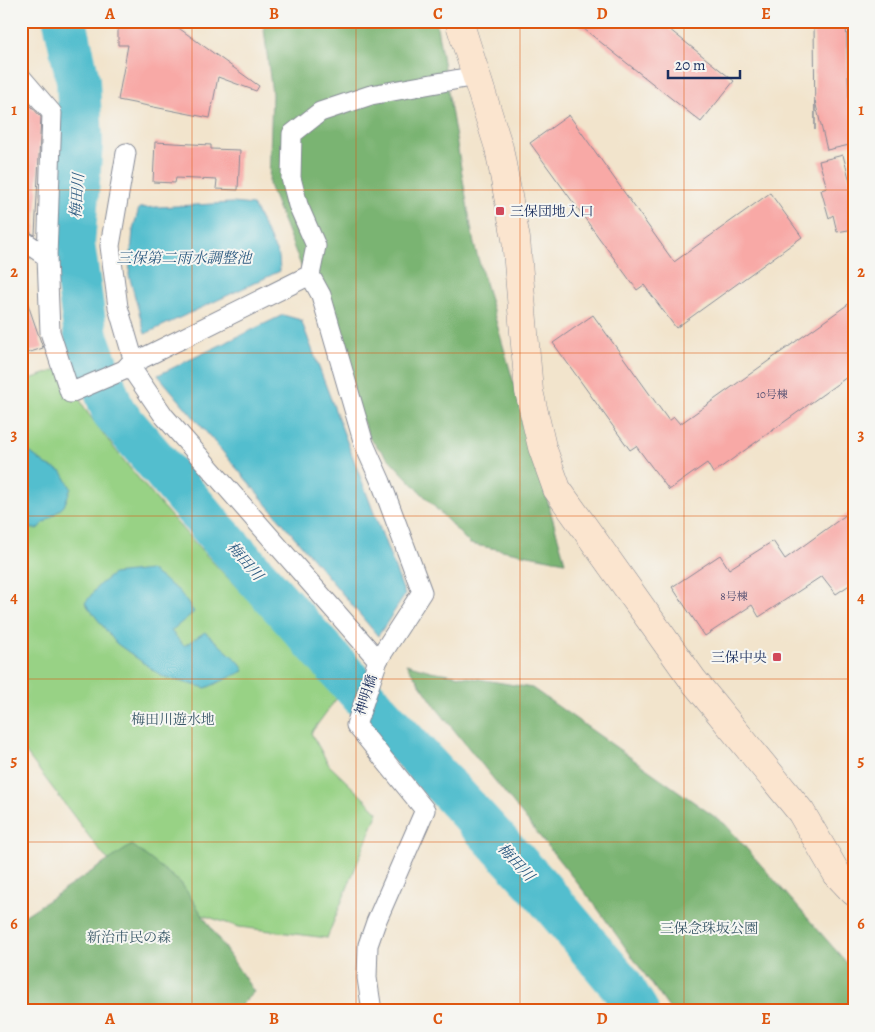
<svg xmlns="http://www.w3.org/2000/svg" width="875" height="1032" font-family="Alegreya,'Noto Serif JP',serif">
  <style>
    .green { fill: #98d285; stroke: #5a8072 }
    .forest { fill: #7ab472; stroke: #4a7268 }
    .water { fill: #53bece; stroke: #377696 }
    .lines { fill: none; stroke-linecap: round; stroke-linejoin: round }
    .river { stroke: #53bece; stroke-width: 44 }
    .building { fill: #f8a9a6 }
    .street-casing { stroke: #868a95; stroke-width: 21 }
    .secondary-casing { stroke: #868a95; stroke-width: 29 }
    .street { stroke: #fff; stroke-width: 19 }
    .secondary { stroke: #fbe5cf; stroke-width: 28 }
    .grid { fill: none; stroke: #de5710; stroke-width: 1; stroke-opacity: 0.55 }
    .poi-dot { fill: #d1495b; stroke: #f6f6f2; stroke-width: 2 }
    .labels { text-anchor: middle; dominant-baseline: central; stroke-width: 4; stroke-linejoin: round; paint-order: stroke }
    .number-label { font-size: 11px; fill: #524e70 }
    .poi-label { font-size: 14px; fill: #1b2f5e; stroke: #f6f6f2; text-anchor: start }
    .street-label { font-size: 14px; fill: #1b2f5e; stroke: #f6f6f2 }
    .park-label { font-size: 14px; fill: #3a5868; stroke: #f6f6f2 }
    .water-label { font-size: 15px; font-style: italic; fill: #2c5a80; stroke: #f6f6f2 }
    .neatline { fill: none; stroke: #de5710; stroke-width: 2 }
    .grid-label { font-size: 16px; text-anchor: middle; font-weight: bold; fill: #de5710 }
  </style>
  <rect width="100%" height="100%" fill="#f6f6f2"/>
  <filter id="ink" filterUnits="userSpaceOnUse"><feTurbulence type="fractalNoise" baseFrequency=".02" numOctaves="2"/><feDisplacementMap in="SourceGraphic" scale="10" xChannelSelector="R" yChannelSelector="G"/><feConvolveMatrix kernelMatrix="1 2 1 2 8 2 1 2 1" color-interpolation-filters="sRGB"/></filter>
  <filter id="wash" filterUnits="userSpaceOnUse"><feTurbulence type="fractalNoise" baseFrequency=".0096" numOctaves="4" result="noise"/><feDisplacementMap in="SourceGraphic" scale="20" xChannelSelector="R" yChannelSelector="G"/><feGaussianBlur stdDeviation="1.12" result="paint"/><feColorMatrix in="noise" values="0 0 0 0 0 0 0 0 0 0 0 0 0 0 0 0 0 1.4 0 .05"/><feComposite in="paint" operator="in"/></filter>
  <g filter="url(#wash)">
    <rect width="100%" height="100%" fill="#f2e4cc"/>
    <path class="green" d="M63 368C73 384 81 405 93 420 165 519 255 605 340 694L311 733 329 765 378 812 327 938 239 927 153 899 103 855 21 746V382Z"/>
    <g class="forest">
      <polygon points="263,21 436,21 474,244 565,562 470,544 370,439 269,185 272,94"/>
      <polygon points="406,664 431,671 532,688 725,824 854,971 854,1011 671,1011 595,905 438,710"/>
      <polygon points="132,845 181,883 254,992 235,1011 21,1011 21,918"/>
    </g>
    <g class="water">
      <polygon points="232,203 253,205 279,257 280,271 145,334 129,275 133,230 139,208"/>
      <polygon points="283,315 301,320 405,595 378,636 158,375"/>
      <polygon points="21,449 26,449 46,465 62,472 71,488 64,506 37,529 21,528"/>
      <polygon points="150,570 179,591 194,612 171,631 184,646 205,632 240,663 244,671 206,688 163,677 116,643 85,603 99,585 113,574"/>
    </g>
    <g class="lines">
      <polyline class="river" points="65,21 78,80 81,143 73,244 86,336 113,411 212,527 372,706 538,886 621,985 637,1011"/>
    </g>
    <g id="blocks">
      <g class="building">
        <polygon points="118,21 169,21 259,86 256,91 218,77 210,118 118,100 128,45 118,45"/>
        <polygon points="574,21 659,21 734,81 701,122"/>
        <polygon points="814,21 846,21 849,101 854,120 854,144 827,150 815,101 815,130"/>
        <polygon points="21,95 41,117 35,235 21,228"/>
        <polygon points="569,115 674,262 770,193 802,237 676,328 644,285 637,290 530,143"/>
        <polygon points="155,142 211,145 211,149 240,150 238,190 216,189 217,180 176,178 175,183 153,182"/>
        <polygon points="843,155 854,197 854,229 837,232 833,215 829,218 821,190 827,188 819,161"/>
        <polygon points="21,293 24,293 43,348 21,355"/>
        <polygon points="854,300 854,372 713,473 707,463 669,490 636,446 630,450 553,343 593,315 669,421 674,417 680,424"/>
        <polygon points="854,509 854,582 836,594 822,576 759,617 752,605 705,636 672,587 720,555 729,569 773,541 785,559"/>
      </g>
    </g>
  </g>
  <g filter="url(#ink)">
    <use href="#blocks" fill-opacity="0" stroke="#868a95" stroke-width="1"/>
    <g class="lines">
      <g class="street-casing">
        <g id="street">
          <polyline points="21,77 52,113 47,257"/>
          <polyline points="126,153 110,246 118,307 134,362"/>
          <polyline points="21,239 47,257 50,332 70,393 124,370 129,365 164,416 378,660"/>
          <polyline points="310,275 321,295 364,444 381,482 422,592 378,660 356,725 425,810 376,922 368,945 367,978 372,1011"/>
          <polyline points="129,365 310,275 316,246 298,205 291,178 292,134 320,112 371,95 476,76"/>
        </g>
      </g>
      <g class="secondary-casing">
        <polyline id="secondary" points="459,21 499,148 516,239 529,391 542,447 557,489 693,680 801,812 837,874 854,892"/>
      </g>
      <use href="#street" class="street"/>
      <use href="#secondary" class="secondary"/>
    </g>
  </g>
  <path class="grid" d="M192 21V1011M356 21V1011M520 21V1011M684 21V1011M21 190H854M21 353H854M21 516H854M21 679H854M21 842H854"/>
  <g class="poi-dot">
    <rect x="495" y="206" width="10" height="10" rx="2.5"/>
    <rect x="772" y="652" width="10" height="10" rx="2.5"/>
  </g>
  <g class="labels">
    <g class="number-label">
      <text x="772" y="394">10号棟</text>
      <text x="734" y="596">8号棟</text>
    </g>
    <g class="poi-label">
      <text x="510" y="211">三保団地入口</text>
      <text x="767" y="657" text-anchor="end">三保中央</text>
    </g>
    <g class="street-label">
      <text transform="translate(366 695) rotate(-72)">神明橋</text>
    </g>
    <g class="park-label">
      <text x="173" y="719">梅田川遊水地</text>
      <text x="709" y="928">三保念珠坂公園</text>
      <text x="129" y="937">新治市民の森</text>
    </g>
    <g class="water-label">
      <text transform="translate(77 196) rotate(-86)">梅田川</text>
      <text x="184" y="258">三保第二雨水調整池</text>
      <text transform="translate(245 561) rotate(49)">梅田川</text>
      <text transform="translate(516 862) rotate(47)">梅田川</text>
    </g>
  </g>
  <rect width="875" height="1032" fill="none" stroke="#f6f6f2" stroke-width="55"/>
  <path d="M668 70v8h72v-8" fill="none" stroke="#1b2f5e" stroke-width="2.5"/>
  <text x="675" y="70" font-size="15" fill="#1b2f5e" stroke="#f6f6f2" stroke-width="4" paint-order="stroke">20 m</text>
  <rect x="28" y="28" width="820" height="976" class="neatline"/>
  <g class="grid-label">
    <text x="110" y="19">A</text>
    <text x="274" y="19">B</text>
    <text x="438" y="19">C</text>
    <text x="602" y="19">D</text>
    <text x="766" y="19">E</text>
    <text x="14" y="115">1</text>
    <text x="861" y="115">1</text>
    <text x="14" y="277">2</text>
    <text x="861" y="277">2</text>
    <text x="14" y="440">3</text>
    <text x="861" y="440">3</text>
    <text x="14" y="603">4</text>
    <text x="861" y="603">4</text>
    <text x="14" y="766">5</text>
    <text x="861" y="766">5</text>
    <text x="14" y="929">6</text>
    <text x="861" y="929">6</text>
    <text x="110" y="1024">A</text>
    <text x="274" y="1024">B</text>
    <text x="438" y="1024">C</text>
    <text x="602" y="1024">D</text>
    <text x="766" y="1024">E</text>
  </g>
</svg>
